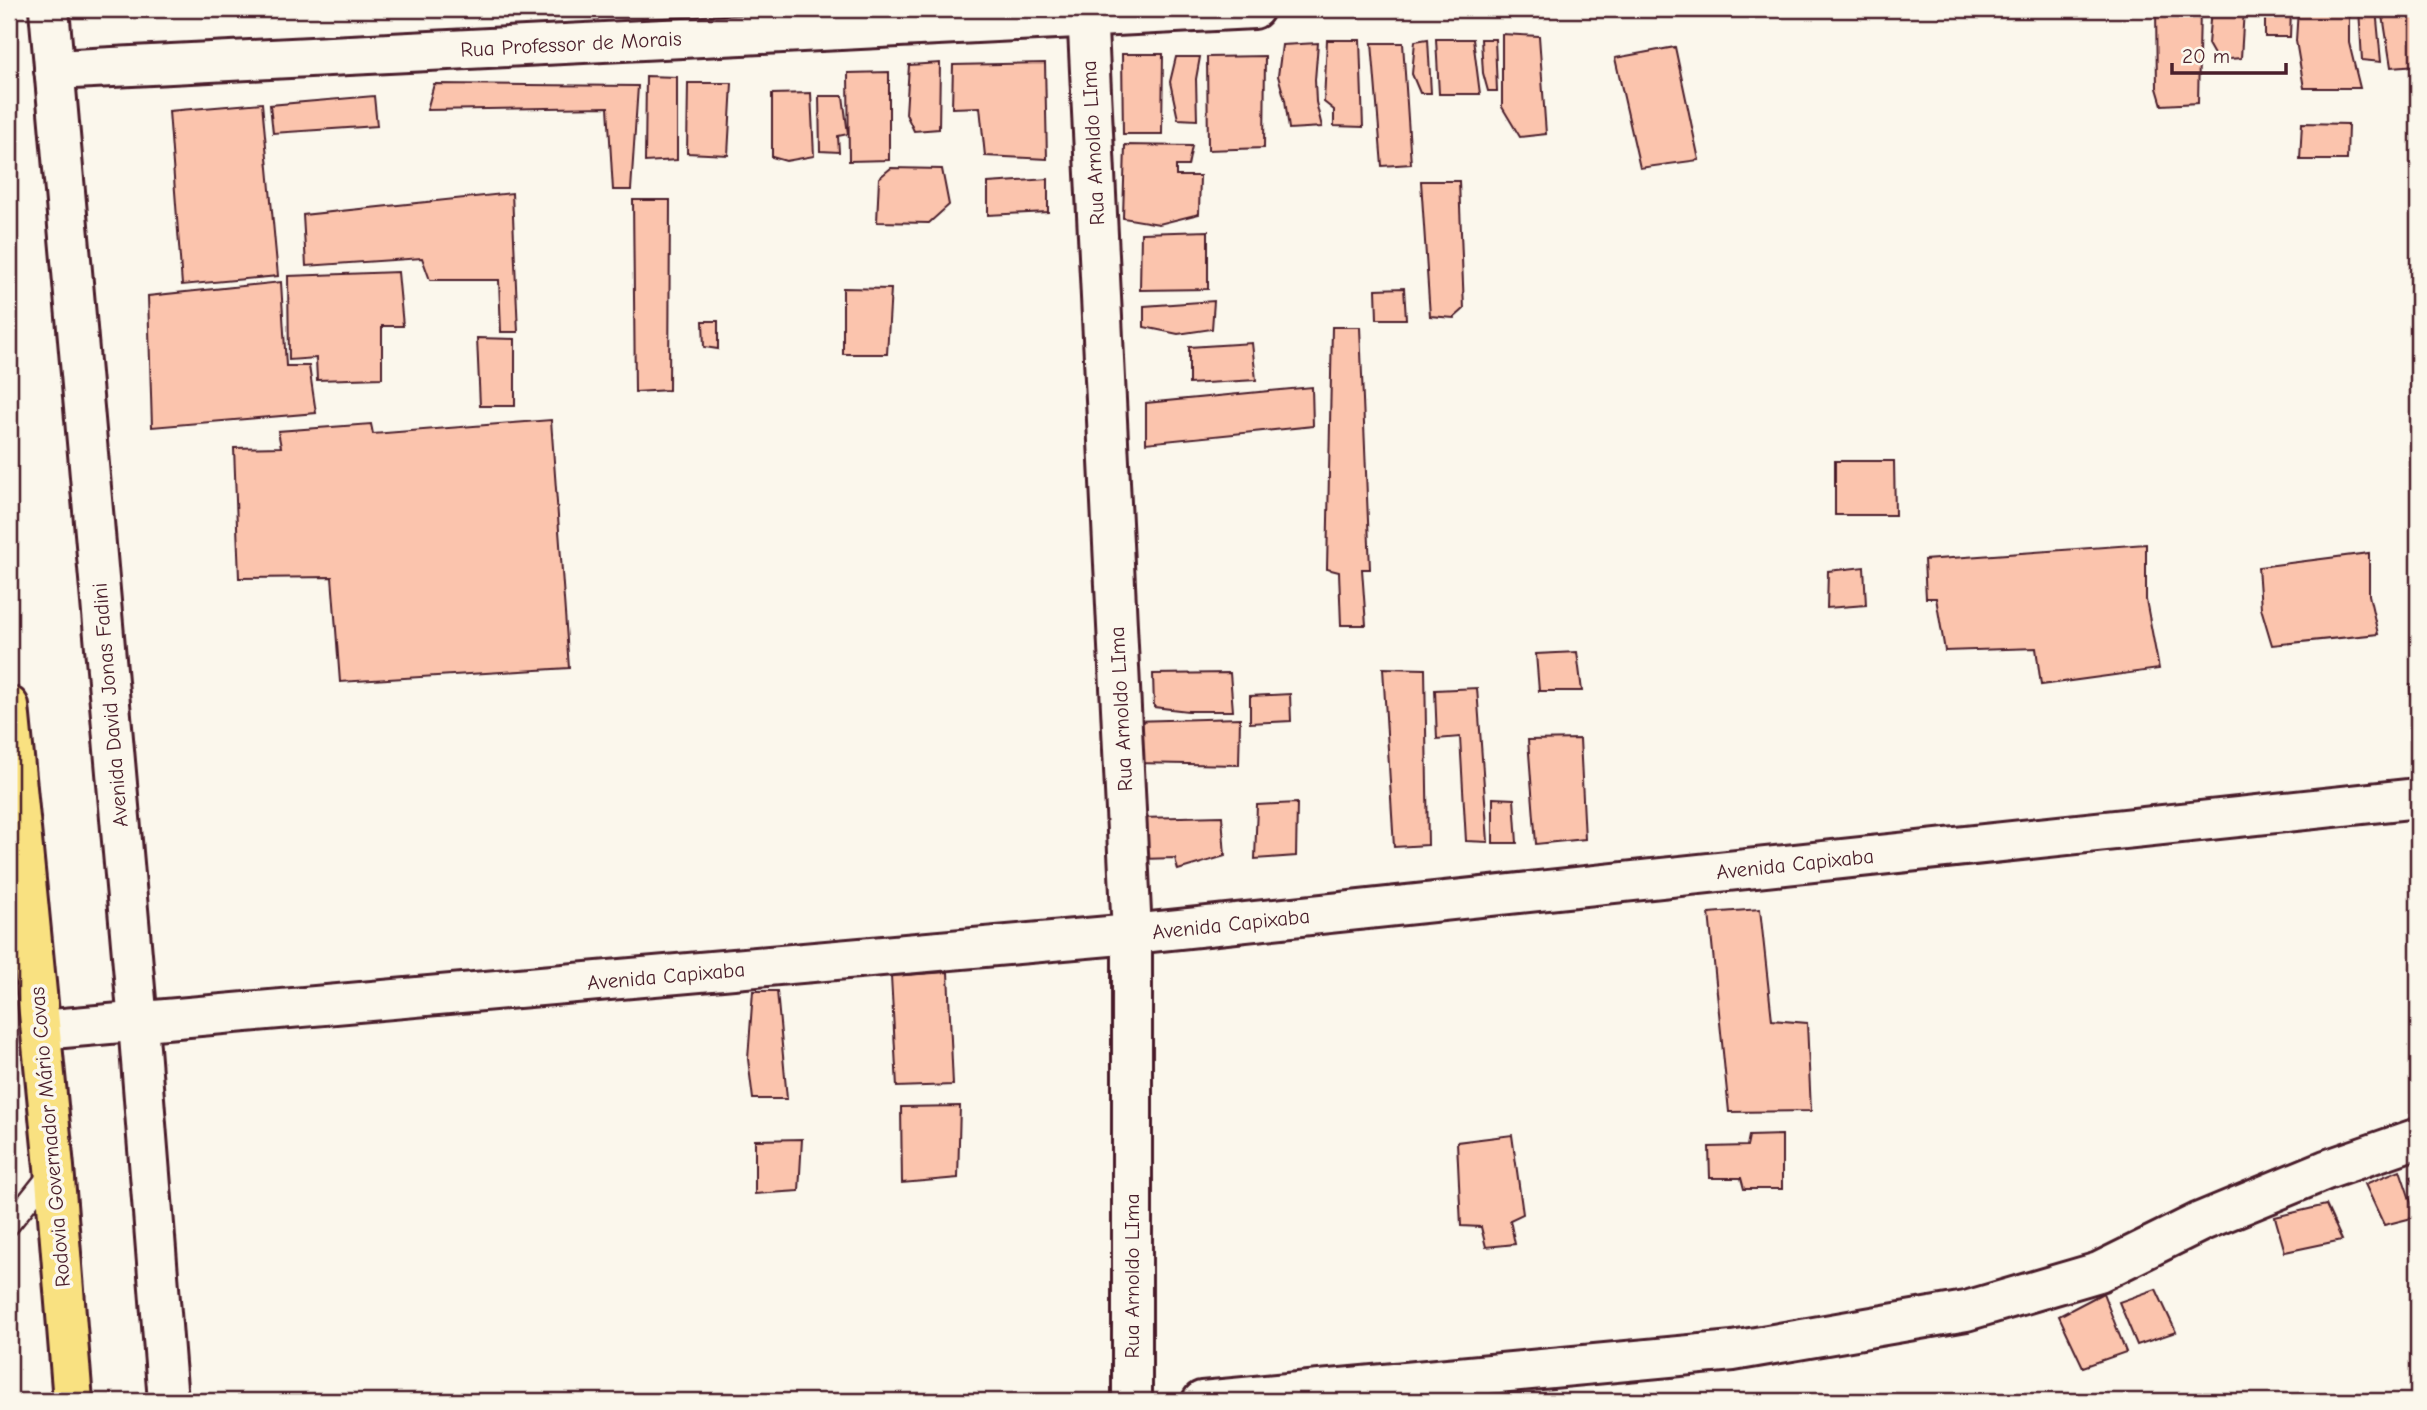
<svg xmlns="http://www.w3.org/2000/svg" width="2427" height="1410" font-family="'Comic Neue',sans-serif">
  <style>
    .building { fill: #fbc4ad; stroke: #4a1f2b; stroke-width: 2 }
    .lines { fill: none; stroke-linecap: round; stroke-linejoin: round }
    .service-casing { stroke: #4a1f2b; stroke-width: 24 }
    .minor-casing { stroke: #4a1f2b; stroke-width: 44 }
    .trunk-casing { stroke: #4a1f2b; stroke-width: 44 }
    .service { stroke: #fbf7ec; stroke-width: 19 }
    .minor { stroke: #fbf7ec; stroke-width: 38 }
    .trunk { stroke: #f9e181; stroke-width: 38 }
    .labels { text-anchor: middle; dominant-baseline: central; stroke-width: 7; stroke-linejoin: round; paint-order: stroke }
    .street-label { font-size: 21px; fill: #4a1f2b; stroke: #fbf7ec }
  </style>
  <rect width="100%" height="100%" fill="#fbf7ec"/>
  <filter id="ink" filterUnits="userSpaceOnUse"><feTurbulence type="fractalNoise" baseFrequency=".0143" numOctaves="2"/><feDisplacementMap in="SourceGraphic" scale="14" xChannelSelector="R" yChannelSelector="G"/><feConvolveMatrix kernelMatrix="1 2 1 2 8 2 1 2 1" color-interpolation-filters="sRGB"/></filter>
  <g filter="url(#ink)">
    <g class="building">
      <polygon points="2156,9 2200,9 2198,103 2162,105 2157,88"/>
      <polygon points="2211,9 2244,9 2241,58 2217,60 2208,44"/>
      <polygon points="2265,9 2291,9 2290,37 2265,37"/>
      <polygon points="2298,9 2349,9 2349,43 2360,88 2304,88 2296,41"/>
      <polygon points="2359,9 2376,9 2381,62 2362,60"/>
      <polygon points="2382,9 2416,9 2418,65 2391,67"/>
      <polygon points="1502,34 1539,36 1546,134 1520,137 1502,107"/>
      <polygon points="1428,39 1431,93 1420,93 1412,74 1415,41"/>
      <polygon points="1436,39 1473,39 1480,94 1439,94"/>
      <polygon points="1481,39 1495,39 1497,91 1488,91 1483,73"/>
      <polygon points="1327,40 1360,40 1363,127 1334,126 1334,110 1324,102"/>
      <polygon points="1318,43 1315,80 1316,102 1322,127 1289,129 1285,100 1278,76 1282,45"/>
      <polygon points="1372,43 1403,43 1411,164 1382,166"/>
      <polygon points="1675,47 1699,160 1640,168 1615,58"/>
      <polygon points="1122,54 1163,54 1162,134 1123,134"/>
      <polygon points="1265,56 1264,148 1208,150 1207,57"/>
      <polygon points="1176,57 1200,57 1196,79 1197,120 1178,119 1170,82"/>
      <polygon points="940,63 939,129 914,131 906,114 909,65"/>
      <polygon points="1045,63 1047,159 985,156 980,107 952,108 953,65"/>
      <polygon points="889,72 889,160 849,161 848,73"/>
      <polygon points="646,76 677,77 677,160 645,162"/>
      <polygon points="688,83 732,83 728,155 687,153"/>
      <polygon points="434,84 638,86 631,190 613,190 608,107 427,110"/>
      <polygon points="811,93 814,156 786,161 772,157 772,94"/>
      <polygon points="374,96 377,126 273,133 270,105"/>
      <polygon points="819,96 843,96 848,134 838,136 839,152 820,151"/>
      <polygon points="262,103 278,276 182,285 169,111"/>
      <polygon points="2302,123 2348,124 2347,160 2300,160"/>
      <polygon points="1125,145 1192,146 1188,166 1176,166 1176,176 1200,176 1199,214 1159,224 1123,218"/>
      <polygon points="891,168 942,169 949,205 929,223 877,222 879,178"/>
      <polygon points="1048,179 1048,212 988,215 988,183"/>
      <polygon points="1421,181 1459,181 1464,309 1454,318 1430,316"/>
      <polygon points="512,193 518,332 501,332 499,280 430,280 422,258 306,266 303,215"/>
      <polygon points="633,200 670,200 669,390 635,392"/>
      <polygon points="1208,231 1208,289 1140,290 1141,233"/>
      <polygon points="398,272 403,326 382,326 382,378 317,380 316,358 289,360 288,276"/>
      <polygon points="281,282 286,366 309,366 316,413 152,427 148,296"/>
      <polygon points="843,288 891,289 887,354 843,354"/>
      <polygon points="1404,288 1406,319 1377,319 1376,289"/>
      <polygon points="1214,301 1212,329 1178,334 1144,327 1144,306"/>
      <polygon points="703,321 718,321 718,349 704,347"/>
      <polygon points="1332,327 1360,327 1370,569 1362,569 1366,625 1341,625 1339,572 1327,569"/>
      <polygon points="477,338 515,339 515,406 480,406"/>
      <polygon points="1252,343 1256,380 1189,384 1189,347"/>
      <polygon points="1312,387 1313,426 1146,443 1146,403"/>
      <polygon points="551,420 569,668 340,682 332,577 239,578 234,448 281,447 278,431 371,424 373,434"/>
      <polygon points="1835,461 1894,461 1895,515 1835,515"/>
      <polygon points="2146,544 2146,600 2159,669 2041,685 2036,648 1945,651 1936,598 1926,598 1924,560"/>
      <polygon points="2369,553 2369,595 2378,634 2272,645 2261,608 2258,567"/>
      <polygon points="1864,567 1866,605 1827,608 1828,571"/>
      <polygon points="1577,652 1582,691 1539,691 1536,654"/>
      <polygon points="1383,668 1425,669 1428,845 1394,847"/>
      <polygon points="1230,673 1233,711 1188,711 1154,707 1153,674"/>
      <polygon points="2410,685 2418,685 2418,738 2415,739"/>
      <polygon points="1477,688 1488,842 1466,841 1460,737 1437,739 1435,690"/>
      <polygon points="1290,694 1291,721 1250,723 1250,696"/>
      <polygon points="1240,718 1239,765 1135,763 1132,721"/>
      <polygon points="1580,739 1585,839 1536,844 1528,740"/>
      <polygon points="1493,798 1514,799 1517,843 1493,843"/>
      <polygon points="1297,803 1296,856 1255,859 1257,805"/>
      <polygon points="1222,816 1225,856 1178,870 1175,858 1142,859 1141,818"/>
      <polygon points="1760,909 1772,1020 1807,1023 1811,1111 1729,1112 1709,913"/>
      <polygon points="948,972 953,1085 897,1087 891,976"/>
      <polygon points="753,991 777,991 787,1099 753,1099 748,1059"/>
      <polygon points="960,1106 958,1178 902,1183 901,1107"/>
      <polygon points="1512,1135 1523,1214 1510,1220 1515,1244 1486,1247 1481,1227 1461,1226 1457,1142"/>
      <polygon points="1782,1135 1782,1189 1744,1189 1741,1178 1710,1178 1709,1147 1747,1146 1749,1136"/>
      <polygon points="802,1139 799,1191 755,1194 755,1140"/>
      <polygon points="2400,1170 2416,1217 2384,1225 2365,1184"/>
      <polygon points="2418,1175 2418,1195 2411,1177"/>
      <polygon points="2326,1205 2342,1240 2285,1252 2275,1217"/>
      <polygon points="2156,1289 2176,1332 2137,1345 2119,1302"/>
      <polygon points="2103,1293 2126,1352 2083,1367 2059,1316"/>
    </g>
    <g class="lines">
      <g class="service-casing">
        <polyline id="service" points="9,1225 52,1171"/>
      </g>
      <g class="minor-casing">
        <g id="minor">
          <polyline points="49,9 138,1023 168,1401"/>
          <polyline points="1087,9 1132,934 1132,1401"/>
          <polyline points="54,70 1254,9"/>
          <polyline points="41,1030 1132,934 2418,798"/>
          <polyline points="1202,1401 1733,1351 1966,1311 2099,1272 2200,1222 2326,1170 2418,1138"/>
        </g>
      </g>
      <g class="trunk-casing">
        <polyline id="trunk" points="9,706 54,1167 73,1401"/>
      </g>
      <use href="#service" class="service"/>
      <use href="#minor" class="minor"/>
      <use href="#trunk" class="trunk"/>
    </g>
  </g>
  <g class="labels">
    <g class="street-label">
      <text transform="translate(571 44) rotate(-3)">Rua Professor de Morais</text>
      <text transform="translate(1093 143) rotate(-93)">Rua Arnoldo LIma</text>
      <text transform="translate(110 705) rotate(-95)">Avenida David Jonas Fadini</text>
      <text transform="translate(1121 709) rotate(-93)">Rua Arnoldo LIma</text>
      <text transform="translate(1795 864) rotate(-6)">Avenida Capixaba</text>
      <text transform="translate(1231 924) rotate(-6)">Avenida Capixaba</text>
      <text transform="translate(666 976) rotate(-5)">Avenida Capixaba</text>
      <text transform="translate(50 1137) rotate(-95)">Rodovia Governador Mário Covas</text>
      <text transform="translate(1132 1276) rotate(-90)">Rua Arnoldo LIma</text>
    </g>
  </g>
  <rect width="2427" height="1410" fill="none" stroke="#fbf7ec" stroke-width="35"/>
  <rect x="18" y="18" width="2392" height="1375" fill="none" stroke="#4a1f2b" stroke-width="2.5" filter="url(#ink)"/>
  <path d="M2172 63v10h114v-10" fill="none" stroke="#4a1f2b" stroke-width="3.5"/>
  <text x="2182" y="63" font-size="21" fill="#4a1f2b" stroke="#fbf7ec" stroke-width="5" paint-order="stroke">20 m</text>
</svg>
